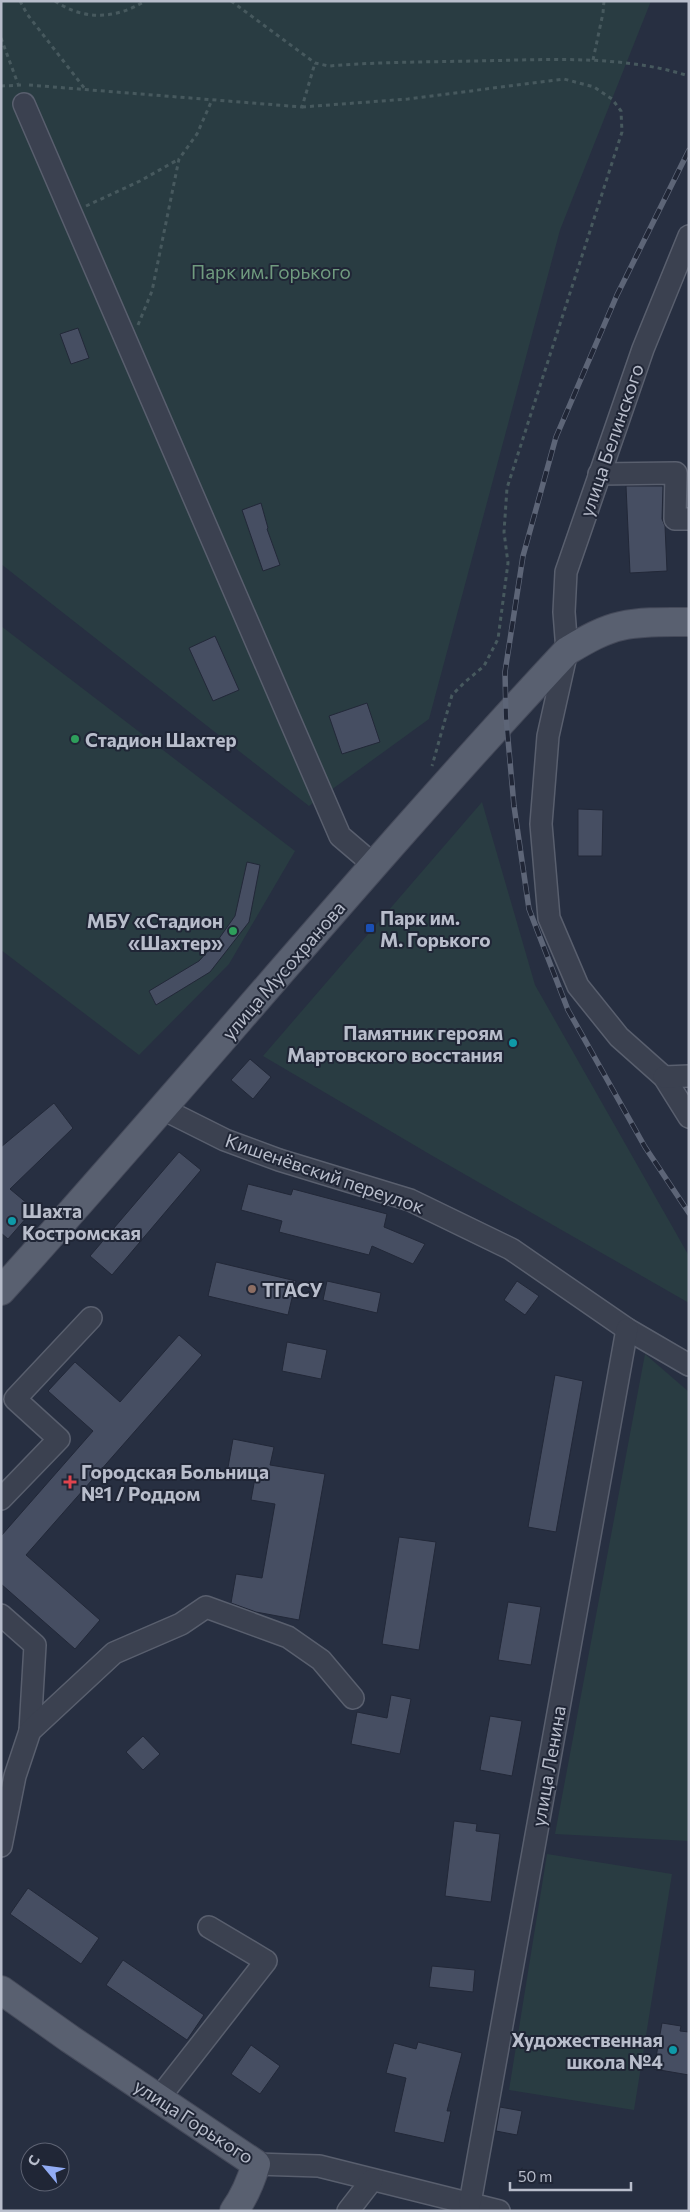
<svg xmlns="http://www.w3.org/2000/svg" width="690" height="2212" font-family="Commissioner,sans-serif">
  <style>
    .green { fill: #293c42 }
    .building { fill: #464e62; stroke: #222838 }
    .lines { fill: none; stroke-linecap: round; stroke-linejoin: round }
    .minor-casing { stroke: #595f6e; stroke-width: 24 }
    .major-casing { stroke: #454a5a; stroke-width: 30 }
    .path { stroke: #47595e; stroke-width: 3; stroke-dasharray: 4 4; stroke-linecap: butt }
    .minor { stroke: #3b4150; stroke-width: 21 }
    .major { stroke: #596070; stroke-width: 28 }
    .rail-casing { stroke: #5d6577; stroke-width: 5.5 }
    .rail { stroke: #202636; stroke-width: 4; stroke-dasharray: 11; stroke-linecap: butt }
    .leisure-dot { fill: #2e9e5b; stroke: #202636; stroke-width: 2 }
    .transit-dot { fill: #1a4fb4; stroke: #202636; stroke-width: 2 }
    .culture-dot { fill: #0f9aa8; stroke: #202636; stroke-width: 2 }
    .education-dot { fill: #8d6e63; stroke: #202636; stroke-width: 2 }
    .health-dot { fill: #e0444e; stroke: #202636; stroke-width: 2 }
    .labels { text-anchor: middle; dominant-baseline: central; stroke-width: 4; stroke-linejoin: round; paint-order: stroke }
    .park-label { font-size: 19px; fill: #709b7f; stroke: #202636 }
    .street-label { font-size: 19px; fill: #b8bdcb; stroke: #202636 }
    .poi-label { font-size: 19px; font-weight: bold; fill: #b8bdcb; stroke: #202636; text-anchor: start }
  </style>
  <rect width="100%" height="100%" fill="#272f41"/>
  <g class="green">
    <polygon points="1,1 651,1 560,230 429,719 309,806 1,564"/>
    <polygon points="1,626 295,851 229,964 139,1055 1,950"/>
    <polygon points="482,802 535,985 689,1256 689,1303 431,1155 263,1056"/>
    <polygon points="645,1354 689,1392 689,1841 555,1834"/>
    <polygon points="547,1854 672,1874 634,2110 509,2090"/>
  </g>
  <g class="building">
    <polygon points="78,328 89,358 71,364 60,334"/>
    <polygon points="626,486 663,486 662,519 665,526 667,571 630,573"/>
    <polygon points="261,503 268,528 267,529 280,565 263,571 242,510"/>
    <polygon points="215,636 239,690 213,701 189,648"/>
    <polygon points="367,703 380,742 342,754 329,716"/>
    <polygon points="578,809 603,810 602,856 578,856"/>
    <polygon points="247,862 260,865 249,922 210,972 156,1005 149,991 199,961 218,940 235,916"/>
    <polygon points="250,1059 271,1077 253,1099 231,1080"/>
    <polygon points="54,1103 73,1128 10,1189 34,1209 8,1239 1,1233 1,1147"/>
    <polygon points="179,1152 201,1170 112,1275 90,1256"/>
    <polygon points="248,1184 291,1195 293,1189 387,1214 384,1227 425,1244 413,1264 372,1246 369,1255 279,1232 282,1221 241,1210"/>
    <polygon points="216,1262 296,1281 288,1315 208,1296"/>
    <polygon points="327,1281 381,1293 377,1313 323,1300"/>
    <polygon points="517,1281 539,1296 525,1315 504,1300"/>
    <polygon points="179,1335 202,1355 26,1555 100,1620 75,1649 1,1584 1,1536 93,1431 48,1391 75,1362 120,1402"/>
    <polygon points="287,1342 327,1350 321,1379 282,1371"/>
    <polygon points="555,1375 583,1381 556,1532 528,1527"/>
    <polygon points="233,1439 274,1447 270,1465 325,1474 299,1620 256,1612 231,1603 236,1574 262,1578 275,1504 251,1500 255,1478 227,1473"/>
    <polygon points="399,1537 436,1542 419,1650 382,1644"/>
    <polygon points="508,1602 541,1607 531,1665 498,1660"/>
    <polygon points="391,1695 411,1699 400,1754 351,1744 357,1712 387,1718"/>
    <polygon points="490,1716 522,1721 512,1776 480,1770"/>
    <polygon points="143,1736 160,1754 143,1770 126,1752"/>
    <polygon points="454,1821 477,1824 476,1831 500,1834 491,1902 445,1896"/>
    <polygon points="28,1888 99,1938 81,1964 10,1914"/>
    <polygon points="123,1960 204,2015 187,2040 106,1985"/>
    <polygon points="432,1966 475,1970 473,1992 429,1987"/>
    <polygon points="662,2023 681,2026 680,2031 689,2032 689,2075 654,2069"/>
    <polygon points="418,2042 462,2053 447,2111 451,2111 444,2143 394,2132 406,2078 386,2073 394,2043 416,2049"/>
    <polygon points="251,2045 280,2066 260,2094 231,2074"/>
    <polygon points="500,2107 522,2111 517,2135 496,2131"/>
  </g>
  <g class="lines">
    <g class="minor-casing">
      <g id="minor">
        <polyline points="24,104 340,836 374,865"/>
        <polyline points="689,236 643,349 566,572 564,612 567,651 548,736 541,824 549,918 578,986 619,1037 664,1077 689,1117"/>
        <polyline points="599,474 676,473 675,519 689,519"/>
        <polyline points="664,1077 689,1076"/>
        <polyline points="163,1109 225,1140 279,1160 410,1200 511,1249 627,1329 689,1365"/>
        <polyline points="1,1499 59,1439 15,1399 91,1318"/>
        <polyline points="1,1615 35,1645 30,1731"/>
        <polyline points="1,1846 15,1776 30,1731 114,1653 181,1624 206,1607 288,1637 321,1660 353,1698"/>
        <polyline points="159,2098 266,1961 209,1927"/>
        <polyline points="256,2164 319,2166 499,2211"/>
        <polyline points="470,2203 627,1329"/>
        <polyline points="348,2211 372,2180"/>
      </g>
    </g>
    <g class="major-casing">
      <g id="major">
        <path d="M1 1291C192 1079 373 859 567 651 584 641 602 630 621 626 643 621 667 622 689 622"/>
        <path d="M1 1990 70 2039 256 2164C251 2181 245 2196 234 2211"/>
      </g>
    </g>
    <g class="path">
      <polyline points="20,1 27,14 85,89"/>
      <path d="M55 1C84 21 116 19 145 1"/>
      <path d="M231 1 315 63 329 66C377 62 425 62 473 61 545 60 620 54 689 76"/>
      <polyline points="1,38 18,84"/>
      <polyline points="593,60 603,13 604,1"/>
      <polyline points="29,85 302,107 315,63"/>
      <polyline points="1,86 23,85"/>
      <polyline points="302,107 408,99 564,79 594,87 612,99 621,111 622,132 507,488 504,532 508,563 498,639 484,666 465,682 452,695 432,766"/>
      <polyline points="86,206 140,181 179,159"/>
      <polyline points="138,325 152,291 179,159 197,134 212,100"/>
    </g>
    <use href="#minor" class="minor"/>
    <use href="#major" class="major"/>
    <g class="rail-casing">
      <polyline id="rail" points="689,150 617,295 556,437 523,556 505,672 506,717 514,806 529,909 568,1010 645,1147 689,1213"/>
    </g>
    <use href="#rail" class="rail"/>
  </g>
  <g class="leisure-dot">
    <circle cx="75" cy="739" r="5"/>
    <circle cx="233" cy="931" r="5"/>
  </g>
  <rect class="transit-dot" x="365" y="923" width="10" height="10" rx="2.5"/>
  <g class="culture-dot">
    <circle cx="513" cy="1043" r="5"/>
    <circle cx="12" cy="1221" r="5"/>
    <circle cx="673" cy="2050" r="5"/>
  </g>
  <circle class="education-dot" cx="252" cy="1289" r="5"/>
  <path class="health-dot" d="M67.5 1474.5h5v5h5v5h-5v5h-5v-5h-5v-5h5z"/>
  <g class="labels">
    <g class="park-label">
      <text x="271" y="271">Парк им.Горького</text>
    </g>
    <g class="street-label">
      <text transform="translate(611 440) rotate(-71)">улица Белинского</text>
      <text transform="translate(283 970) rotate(-49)">улица Мусохранова</text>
      <text transform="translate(325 1173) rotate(19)">Кишенёвский переулок</text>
      <text transform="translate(548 1766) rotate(-80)">улица Ленина</text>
      <text transform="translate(194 2121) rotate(33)">улица Горького</text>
    </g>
    <g class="poi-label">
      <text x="85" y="739">Стадион Шахтер</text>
      <text x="380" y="917">Парк им.<tspan x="380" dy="22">М. Горького</tspan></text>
      <text x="223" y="920" text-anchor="end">МБУ «Стадион<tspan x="223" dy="22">«Шахтер»</tspan></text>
      <text x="503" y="1032" text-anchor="end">Памятник героям<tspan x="503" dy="22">Мартовского восстания</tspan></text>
      <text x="22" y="1210">Шахта<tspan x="22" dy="22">Костромская</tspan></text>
      <text x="262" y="1289">ТГАСУ</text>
      <text x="81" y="1471">Городская Больница<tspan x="81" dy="22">№1 / Роддом</tspan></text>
      <text x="663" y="2039" text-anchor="end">Художественная<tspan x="663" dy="22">школа №4</tspan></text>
    </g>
  </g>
  <rect width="690" height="2212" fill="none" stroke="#b8bdcb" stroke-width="5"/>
  <g transform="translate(45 2167) rotate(299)"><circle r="24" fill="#202636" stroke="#5d6272"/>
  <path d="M0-4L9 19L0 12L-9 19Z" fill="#92acf5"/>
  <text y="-8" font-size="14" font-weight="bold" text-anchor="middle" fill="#b8bdcb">С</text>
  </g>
  <path d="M510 2182v8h121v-8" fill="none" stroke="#b8bdcb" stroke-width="2.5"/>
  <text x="518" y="2182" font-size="15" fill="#b8bdcb" stroke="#202636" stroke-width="4" paint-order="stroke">50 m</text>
</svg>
